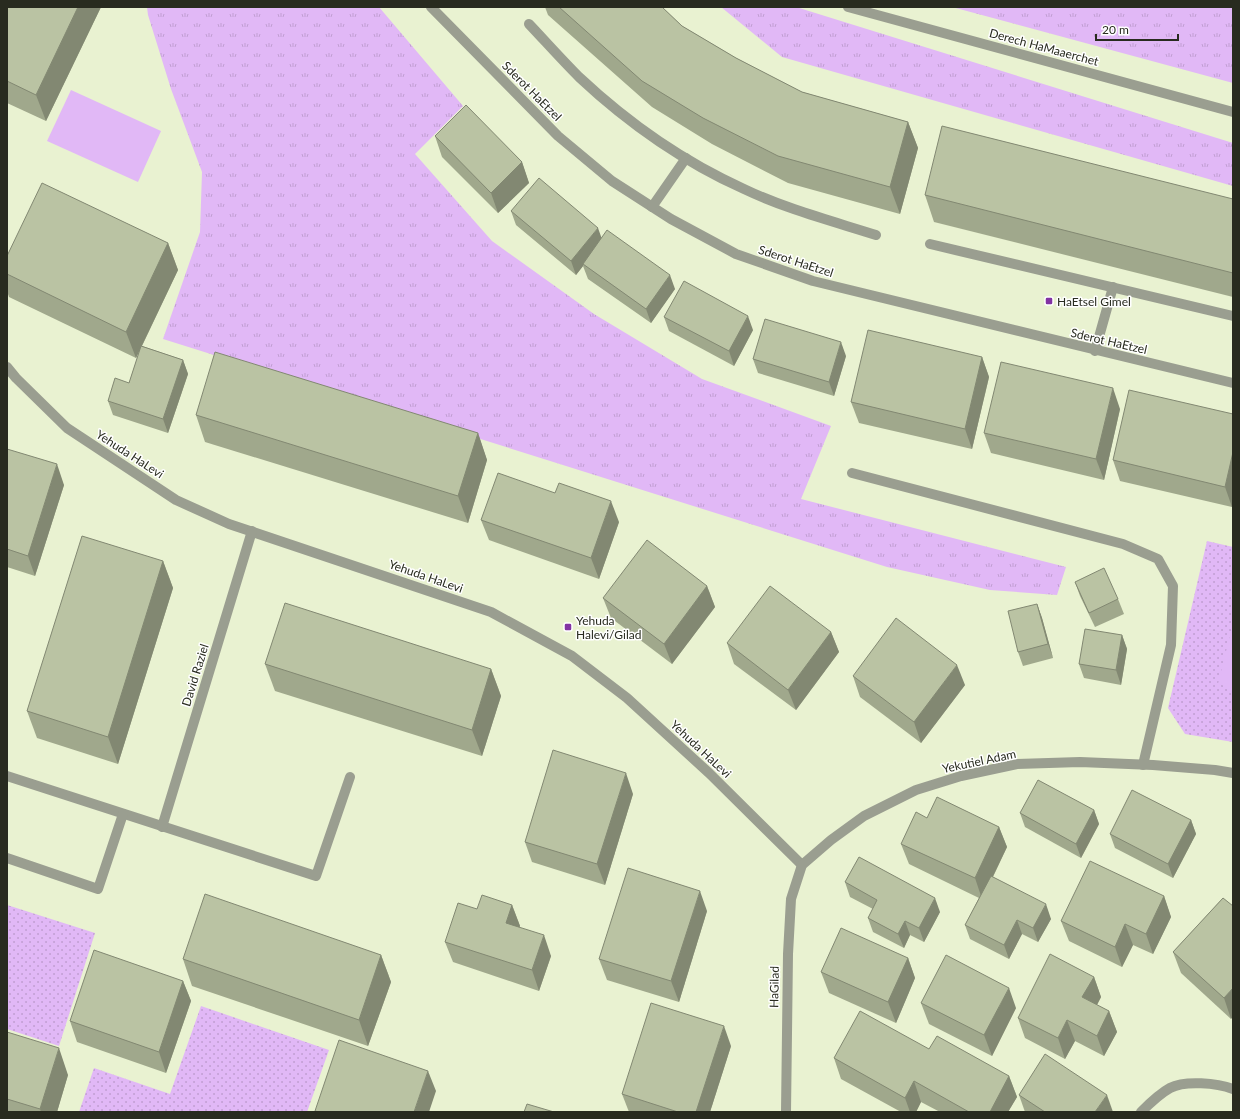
<svg xmlns="http://www.w3.org/2000/svg" width="1240" height="1119" font-family="Lato,sans-serif">
  <style>
    .grass { fill: url(#grass-tufts) }
    .park { fill: url(#park-dots) }
    .garden { fill: #e1b8f6 }
    .lines { fill: none; stroke-linecap: round; stroke-linejoin: round }
    .minor { stroke: #9a9e90; stroke-width: 10 }
    .wall { fill: #a0a88c }
    .shaded-wall { fill: #828872 }
    .building { fill: #bac3a3; stroke: #828872 }
    .poi-dot { fill: #8233a3; stroke: #fff; stroke-width: 1.5 }
    .labels { text-anchor: middle; dominant-baseline: central; stroke-width: 3; stroke-linejoin: round; paint-order: stroke }
    .street-label { font-size: 12px; fill: #282b1f; stroke: #fff }
    .poi-label { font-size: 12px; fill: #282b1f; stroke: #fff; text-anchor: start }
  </style>
  <defs>
    <pattern id="grass-tufts" width="24" height="20" patternUnits="userSpaceOnUse"><rect width="24" height="20" fill="#e1b8f6"/><path d="M3 7l-1-3M5 7V3M7 7l1-3M15 17l-1-3M17 17v-4M19 17l1-3" fill="none" stroke="#c19ed2"/></pattern>
    <pattern id="park-dots" width="8" height="8" patternUnits="userSpaceOnUse"><rect width="8" height="8" fill="#e1b8f6"/><path d="M2 2h.1M6 6h.1" fill="none" stroke="#c19ed2" stroke-width="1.8" stroke-linecap="round"/></pattern>
  </defs>
  <rect width="100%" height="100%" fill="#e9f2d1"/>
  <g class="grass">
    <polygon points="147,7 379,7 463,106 415,154 492,241 594,314 702,379 831,426 801,499 1066,567 1057,595 990,590 887,567 163,339 200,232 202,172 171,89 148,15"/>
    <polygon points="721,7 796,7 1233,143 1233,186 782,57"/>
    <polygon points="952,7 1233,7 1233,83"/>
  </g>
  <g class="park">
    <polygon points="1207,541 1233,547 1233,742 1185,734 1168,708"/>
    <polygon points="7,905 95,933 59,1046 7,1029"/>
    <polygon points="201,1006 329,1050 307,1112 79,1112 94,1068 170,1094"/>
  </g>
  <g class="garden">
    <polygon points="71,90 161,131 138,182 47,141"/>
    <polygon points="1233,623 1233,688 1218,684"/>
  </g>
  <g class="lines">
    <g class="minor">
      <polyline points="431,7 558,136 612,181 671,219 736,254 813,281 1233,383"/>
      <polyline points="848,7 1233,112"/>
      <path d="M529 24C546 42 562 60 579 77 627 122 684 162 744 189 786 209 832 221 876 235"/>
      <polyline points="652,207 686,158"/>
      <polyline points="930,244 1233,316"/>
      <polyline points="1095,351 1113,287"/>
      <polyline points="7,367 16,378 67,428 176,500 229,524 491,612 572,656 627,698 709,773 802,865"/>
      <polyline points="852,473 1123,544 1158,559 1173,586 1171,645 1143,765"/>
      <polyline points="7,776 316,876 350,777"/>
      <polyline points="162,827 252,531"/>
      <polyline points="7,858 98,889 123,814"/>
      <polyline points="786,1112 788,954 791,899 802,865 831,840 864,816 916,790 961,776 1017,764 1080,762 1153,765 1215,770 1233,773"/>
      <path d="M1141 1112C1149 1104 1159 1094 1170 1088 1185 1080 1217 1083 1233 1089"/>
    </g>
  </g>
  <g class="wall">
    <polygon points="7,7 101,7 46,121 7,103"/>
    <polygon points="545,7 662,7 682,26 736,58 802,92 908,122 918,148 900,214 788,183 712,144 652,107 548,15"/>
    <polygon points="435,136 522,162 529,183 498,213 442,157"/>
    <polygon points="925,195 1233,199 1233,297 934,222"/>
    <polygon points="511,211 602,238 675,289 651,323 588,279 583,266 576,275 516,225"/>
    <polygon points="168,243 178,270 142,346 183,360 188,374 168,433 113,415 108,401 129,383 141,347 136,358 9,297 7,291 7,256"/>
    <polygon points="664,317 753,330 734,366 669,331"/>
    <polygon points="846,356 834,396 758,373 753,359"/>
    <polygon points="982,357 989,377 972,449 859,423 851,402"/>
    <polygon points="1120,409 1104,480 991,453 984,433"/>
    <polygon points="1233,414 1233,505 1232,507 1120,481 1113,460"/>
    <polygon points="196,415 478,433 487,460 468,523 205,442"/>
    <polygon points="7,449 64,485 35,576 7,567"/>
    <polygon points="481,520 619,522 599,579 489,540"/>
    <polygon points="163,561 173,588 118,764 37,738 27,711"/>
    <polygon points="1075,582 1118,599 1124,614 1095,627 1080,596"/>
    <polygon points="707,586 715,607 672,664 611,618 603,598"/>
    <polygon points="1037,604 1042,618 1053,658 1023,666 1018,652"/>
    <polygon points="831,632 839,652 796,710 734,664 727,643"/>
    <polygon points="1122,635 1127,649 1121,685 1084,678 1079,664"/>
    <polygon points="265,664 491,669 501,696 482,756 275,691"/>
    <polygon points="853,676 965,685 921,743 860,697"/>
    <polygon points="633,794 605,885 532,862 525,842"/>
    <polygon points="1094,810 1099,824 1081,858 1025,827 1020,813"/>
    <polygon points="1191,820 1196,834 1173,878 1115,848 1110,834"/>
    <polygon points="999,827 1007,847 993,877 1051,919 1038,942 1022,934 1009,959 970,939 965,925 979,898 909,864 901,844"/>
    <polygon points="845,882 940,912 924,942 910,935 904,948 873,932 868,918 873,909 850,897"/>
    <polygon points="1164,896 1171,917 1153,954 1133,945 1122,967 1069,941 1061,921"/>
    <polygon points="1223,898 1231,1019 1181,973 1173,952"/>
    <polygon points="512,905 520,926 519,927 551,956 539,991 453,962 445,942 477,909"/>
    <polygon points="707,911 679,1002 607,980 599,959"/>
    <polygon points="381,955 391,982 368,1046 192,986 183,959"/>
    <polygon points="908,958 915,978 896,1023 829,993 821,972"/>
    <polygon points="1094,977 1101,997 1097,1005 1109,1011 1117,1032 1104,1056 1075,1041 1065,1059 1025,1038 1018,1018"/>
    <polygon points="183,981 191,1001 166,1073 77,1042 70,1021"/>
    <polygon points="921,1003 1016,1008 992,1056 929,1024"/>
    <polygon points="7,1032 68,1075 57,1112 7,1112"/>
    <polygon points="731,1046 710,1112 629,1112 622,1094"/>
    <polygon points="929,1049 1009,1076 1017,1097 1008,1112 940,1112 921,1102 916,1112 901,1112 841,1079 834,1058"/>
    <polygon points="1019,1095 1113,1112 1025,1112"/>
  </g>
  <g class="shaded-wall">
    <polygon points="78,7 101,7 46,121 36,95"/>
    <polygon points="908,122 918,148 900,214 890,187"/>
    <polygon points="522,162 529,183 498,213 491,193"/>
    <polygon points="598,228 603,242 583,264 583,266 576,275 571,261"/>
    <polygon points="168,243 178,270 136,358 126,332"/>
    <polygon points="670,275 675,289 651,323 646,309"/>
    <polygon points="748,316 753,330 734,366 729,351"/>
    <polygon points="841,342 846,356 834,396 829,382"/>
    <polygon points="982,357 989,377 972,449 965,429"/>
    <polygon points="183,360 188,374 168,433 163,419"/>
    <polygon points="1113,388 1120,409 1104,480 1096,459"/>
    <polygon points="478,433 487,460 468,523 458,496"/>
    <polygon points="1233,452 1233,505 1232,507 1225,487"/>
    <polygon points="57,464 64,485 35,576 28,556"/>
    <polygon points="611,501 619,522 599,579 591,558"/>
    <polygon points="163,561 173,588 118,764 108,737"/>
    <polygon points="707,586 715,607 672,664 664,644"/>
    <polygon points="1037,604 1042,618 1053,658 1048,644"/>
    <polygon points="831,632 839,652 796,710 788,690"/>
    <polygon points="1122,635 1127,649 1121,685 1116,670"/>
    <polygon points="957,665 965,685 921,743 914,722"/>
    <polygon points="491,669 501,696 482,756 472,730"/>
    <polygon points="626,773 633,794 605,885 597,864"/>
    <polygon points="1094,810 1099,824 1081,858 1076,844"/>
    <polygon points="1191,820 1196,834 1173,878 1168,864"/>
    <polygon points="999,827 1007,847 982,899 975,878"/>
    <polygon points="700,891 707,911 679,1002 671,981"/>
    <polygon points="1164,896 1171,917 1153,954 1146,934"/>
    <polygon points="935,898 940,912 924,942 919,928"/>
    <polygon points="1046,904 1051,919 1038,942 1033,928"/>
    <polygon points="512,905 520,926 514,943 506,923"/>
    <polygon points="1017,920 1022,934 1009,959 1004,945"/>
    <polygon points="905,921 910,935 904,948 898,934"/>
    <polygon points="1125,924 1133,945 1122,967 1115,947"/>
    <polygon points="544,935 551,956 539,991 532,970"/>
    <polygon points="381,955 391,982 368,1046 359,1020"/>
    <polygon points="908,958 915,978 896,1023 888,1002"/>
    <polygon points="1094,977 1101,997 1090,1018 1082,997"/>
    <polygon points="183,981 191,1001 166,1073 159,1052"/>
    <polygon points="1009,988 1016,1008 992,1056 984,1035"/>
    <polygon points="1233,988 1233,1017 1231,1019 1224,998"/>
    <polygon points="1109,1011 1117,1032 1104,1056 1097,1036"/>
    <polygon points="1067,1020 1075,1041 1065,1059 1058,1038"/>
    <polygon points="724,1026 731,1046 710,1112 696,1112"/>
    <polygon points="59,1048 68,1075 57,1112 41,1112 40,1109"/>
    <polygon points="428,1071 436,1091 429,1112 414,1112"/>
    <polygon points="1009,1076 1017,1097 1008,1112 990,1112"/>
    <polygon points="914,1081 921,1102 916,1112 910,1112 905,1098"/>
    <polygon points="1107,1095 1113,1112 1095,1112"/>
  </g>
  <g class="building">
    <polygon points="7,7 78,7 36,95 7,81"/>
    <polygon points="559,7 662,7 682,26 736,58 802,92 908,122 890,187 778,156 703,118 642,81"/>
    <polygon points="466,105 522,162 491,193 435,136"/>
    <polygon points="942,126 1233,199 1233,273 925,195"/>
    <polygon points="539,178 598,228 571,261 511,211"/>
    <polygon points="42,183 168,243 126,332 7,274 7,256"/>
    <polygon points="607,230 670,275 646,309 583,264"/>
    <polygon points="684,281 748,316 729,351 664,317"/>
    <polygon points="765,319 841,342 829,382 753,359"/>
    <polygon points="868,330 982,357 965,429 851,402"/>
    <polygon points="141,346 183,360 163,419 108,401 115,378 129,383"/>
    <polygon points="215,352 478,433 458,496 196,415"/>
    <polygon points="1001,362 1113,388 1096,459 984,433"/>
    <polygon points="1129,390 1233,414 1233,452 1225,487 1113,460"/>
    <polygon points="7,449 57,464 28,556 7,549"/>
    <polygon points="498,473 555,493 559,483 611,501 591,558 481,520"/>
    <polygon points="82,536 163,561 108,737 27,711"/>
    <polygon points="647,540 707,586 664,644 603,598"/>
    <polygon points="1104,568 1118,599 1089,613 1075,582"/>
    <polygon points="770,586 831,632 788,690 727,643"/>
    <polygon points="285,603 491,669 472,730 265,664"/>
    <polygon points="1037,604 1048,644 1018,652 1008,611"/>
    <polygon points="896,618 957,665 914,722 853,676"/>
    <polygon points="1085,629 1122,635 1116,670 1079,664"/>
    <polygon points="553,750 626,773 597,864 525,842"/>
    <polygon points="1038,780 1094,810 1076,844 1020,813"/>
    <polygon points="1132,790 1191,820 1168,864 1110,834"/>
    <polygon points="937,797 999,827 975,878 901,844 916,812 927,818"/>
    <polygon points="859,857 935,898 919,928 905,921 898,934 868,918 877,900 845,882"/>
    <polygon points="1090,861 1164,896 1146,934 1125,924 1115,947 1061,921"/>
    <polygon points="628,868 700,891 671,981 599,959"/>
    <polygon points="991,876 1046,904 1033,928 1017,920 1004,945 965,925"/>
    <polygon points="205,894 381,955 359,1020 183,959"/>
    <polygon points="482,895 512,905 506,923 544,935 532,970 445,942 458,903 477,909"/>
    <polygon points="1223,898 1233,906 1233,988 1224,998 1173,952"/>
    <polygon points="841,928 908,958 888,1002 821,972"/>
    <polygon points="94,950 183,981 159,1052 70,1021"/>
    <polygon points="1050,954 1094,977 1082,997 1109,1011 1097,1036 1067,1020 1058,1038 1018,1018"/>
    <polygon points="946,955 1009,988 984,1035 921,1003"/>
    <polygon points="651,1003 724,1026 696,1112 678,1112 622,1094"/>
    <polygon points="860,1011 929,1049 937,1036 1009,1076 990,1112 969,1112 914,1081 905,1098 834,1058"/>
    <polygon points="7,1032 59,1048 40,1109 7,1099"/>
    <polygon points="339,1040 428,1071 414,1112 319,1112 315,1111"/>
    <polygon points="1045,1054 1107,1095 1095,1112 1045,1112 1019,1095"/>
    <polygon points="527,1104 554,1112 524,1112"/>
  </g>
  <g class="poi-dot">
    <rect x="1045" y="297" width="8" height="8" rx="2"/>
    <rect x="564" y="623" width="8" height="8" rx="2"/>
  </g>
  <g class="labels">
    <g class="street-label">
      <text transform="translate(1044 47) rotate(15)">Derech HaMaaerchet</text>
      <text transform="translate(532 91) rotate(45)">Sderot HaEtzel</text>
      <text transform="translate(796 261) rotate(18)">Sderot HaEtzel</text>
      <text transform="translate(1109 341) rotate(13)">Sderot HaEtzel</text>
      <text transform="translate(130 454) rotate(33)">Yehuda HaLevi</text>
      <text transform="translate(426 576) rotate(19)">Yehuda HaLevi</text>
      <text transform="translate(195 675) rotate(-73)">David Raziel</text>
      <text transform="translate(701 749) rotate(43)">Yehuda HaLevi</text>
      <text transform="translate(979 761) rotate(-12)">Yekutiel Adam</text>
      <text transform="translate(774 987) rotate(-89)">HaGilad</text>
    </g>
    <g class="poi-label">
      <text x="1057" y="301">HaEtsel Gimel</text>
      <text x="576" y="620">Yehuda<tspan x="576" dy="14">Halevi/Gilad</tspan></text>
    </g>
  </g>
  <rect width="1240" height="1119" fill="none" stroke="#282b1f" stroke-width="16"/>
  <path d="M1096 34v6h82v-6" fill="none" stroke="#282b1f" stroke-width="2"/>
  <text x="1102" y="34" font-size="12" fill="#282b1f" stroke="#ffffff" stroke-width="3" paint-order="stroke">20 m</text>
</svg>
